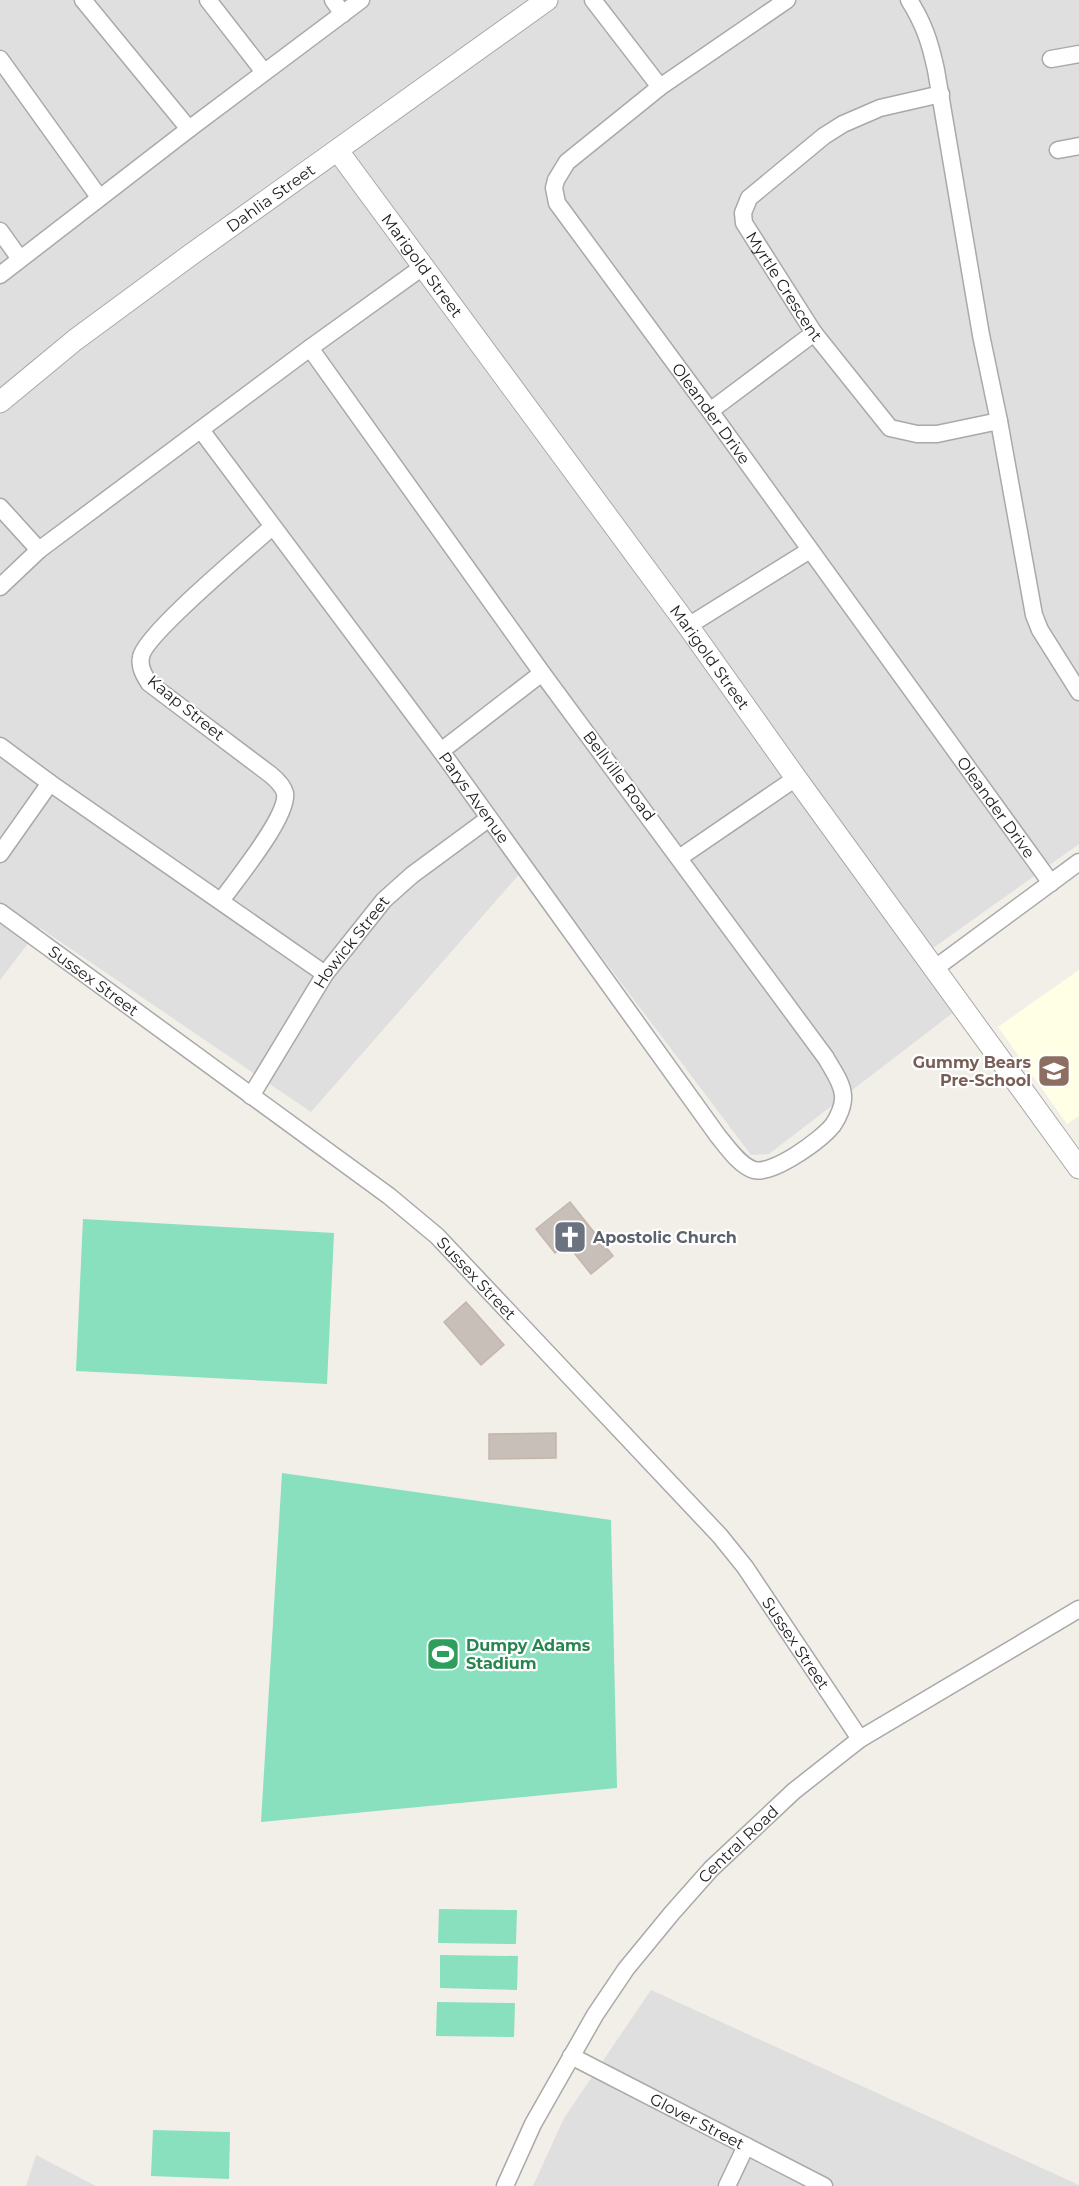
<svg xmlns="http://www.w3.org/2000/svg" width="1079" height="2186" font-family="Montserrat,sans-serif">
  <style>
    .residential { fill: #e0dfdf }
    .education { fill: #ffffe5 }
    .pitch { fill: #88e0be }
    .building { fill: #c7bfb8; stroke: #c4b6ab; stroke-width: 1.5 }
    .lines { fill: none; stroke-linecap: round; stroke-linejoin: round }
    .minor-casing { stroke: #a9a9a9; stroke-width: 19 }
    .tertiary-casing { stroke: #a9a9a9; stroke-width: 23 }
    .minor { stroke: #fff; stroke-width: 16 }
    .tertiary { stroke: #fff; stroke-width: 21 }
    .labels { text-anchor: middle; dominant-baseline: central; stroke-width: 4.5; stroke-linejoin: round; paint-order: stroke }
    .street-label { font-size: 16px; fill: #222; stroke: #fff }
    .education-label { font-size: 16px; font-weight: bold; fill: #785e54; stroke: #fff; text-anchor: end }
    .worship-label { font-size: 16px; font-weight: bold; fill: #5b616d; stroke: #fff; text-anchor: start }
    .leisure-label { font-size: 16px; font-weight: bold; fill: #27864d; stroke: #fff; text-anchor: start }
  </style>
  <rect width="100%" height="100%" fill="#f2efe9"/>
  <g class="residential">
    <polygon points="0,0 1079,0 1079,844 915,961 954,1012 769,1154 751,1155 530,862 311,1112 40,928 0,980"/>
    <polygon points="651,1990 1079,2185 1079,2186 533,2186 564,2118"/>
    <polygon points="36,2155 96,2186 26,2186"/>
  </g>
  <polygon class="education" points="1079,970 1079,1116 1067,1124 998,1027"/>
  <g class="pitch">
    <polygon points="83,1219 334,1233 327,1384 76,1371"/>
    <polygon points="282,1473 611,1520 617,1788 261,1822"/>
    <polygon points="439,1909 517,1910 516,1944 438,1943"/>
    <polygon points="440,1955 518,1956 517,1990 440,1988"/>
    <polygon points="437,2002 515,2003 514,2037 436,2036"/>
    <polygon points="153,2130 230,2132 229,2179 151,2176"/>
  </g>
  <g class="building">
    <polygon points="570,1202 613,1256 591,1274 567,1244 555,1253 536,1229"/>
    <polygon points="466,1302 504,1345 481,1365 444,1322"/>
    <polygon points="556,1433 556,1458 489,1459 489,1434"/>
  </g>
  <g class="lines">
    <g class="minor-casing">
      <g id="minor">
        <polyline points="83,0 189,129"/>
        <polyline points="208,0 264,72"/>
        <polyline points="333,0 343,14"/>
        <polyline points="593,0 660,87"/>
        <path id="s1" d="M787 0 660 87 567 162 556 180 554 188 557 203 710 411 1051 883"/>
        <path d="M909 0C924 24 930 42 936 70L981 335 999 421 1034 615 1040 630 1079 692"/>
        <polyline points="0,59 99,197"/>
        <polyline points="1051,59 1079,54"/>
        <path id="s2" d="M941 94 880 108 843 124 824 136 749 198 743 213 744 223 814 333 890 428 917 434H937L999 421"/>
        <polyline points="1058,150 1079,146"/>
        <polyline points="0,231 20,259"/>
        <polyline points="0,275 189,129 361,0"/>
        <polyline points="710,411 814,333"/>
        <path id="s3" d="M201 430 441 751 718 1136C727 1147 740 1166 754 1170 773 1175 821 1140 833 1125 838 1118 844 1105 843 1095 842 1082 832 1069 826 1058L542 673 310 348"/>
        <polyline points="0,507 39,550"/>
        <polyline points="0,587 39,550 310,348 424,266"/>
        <polyline points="688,626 810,550"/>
        <polyline points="0,746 50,783 325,974"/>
        <polyline points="441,751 542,673"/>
        <polyline points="0,854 50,783"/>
        <polyline points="679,858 796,778"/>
        <path d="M221 901C235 881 289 816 285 793 283 786 277 780 271 775L149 683C144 675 139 667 141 657 144 635 250 547 272 527"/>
        <path id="s4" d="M0 912 389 1196 437 1236 720 1536 745 1567 860 1739"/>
        <polyline points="934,969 1079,862"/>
        <path id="s5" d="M251 1096 325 974 384 900 412 875 488 819"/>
        <path id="s6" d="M571 2056 824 2186"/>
        <path id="s7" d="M505 2186 533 2124 595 2015 626 1969 672 1913 711 1869 794 1791 860 1739 1079 1609"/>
        <polyline points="727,2186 746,2146"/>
      </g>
    </g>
    <g class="tertiary-casing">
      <g id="tertiary">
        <path id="s8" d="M338 151 688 626 796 778 1079 1168"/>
        <path id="s9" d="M0 402 75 340 189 256 547 0"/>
      </g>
    </g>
    <use href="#minor" class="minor"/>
    <use href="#tertiary" class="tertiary"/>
  </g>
  <defs>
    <g id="school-square" transform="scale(1.725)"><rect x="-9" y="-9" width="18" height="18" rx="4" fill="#8d6e63" stroke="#fff"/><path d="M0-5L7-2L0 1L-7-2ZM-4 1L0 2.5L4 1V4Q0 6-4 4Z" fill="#fff"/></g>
    <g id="church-square" transform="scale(1.725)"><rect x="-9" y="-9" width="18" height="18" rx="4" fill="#6b7280" stroke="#fff"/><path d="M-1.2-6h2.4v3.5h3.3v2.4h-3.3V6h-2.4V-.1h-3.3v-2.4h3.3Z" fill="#fff"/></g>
    <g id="stadium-square" transform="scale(1.725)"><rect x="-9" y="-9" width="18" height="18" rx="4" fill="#2e9e5b" stroke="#fff"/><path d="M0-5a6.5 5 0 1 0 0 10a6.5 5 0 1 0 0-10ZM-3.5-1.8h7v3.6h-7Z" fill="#fff"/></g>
  </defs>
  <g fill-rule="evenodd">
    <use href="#school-square" x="1054" y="1071"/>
    <use href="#church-square" x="570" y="1237"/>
    <use href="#stadium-square" x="443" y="1654"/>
  </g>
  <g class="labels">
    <g class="street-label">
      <text stroke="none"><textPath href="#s9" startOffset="339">Dahlia Street</textPath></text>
      <text stroke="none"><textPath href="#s8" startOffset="142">Marigold Street</textPath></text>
      <text stroke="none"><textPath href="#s2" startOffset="324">Myrtle Crescent</textPath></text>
      <text stroke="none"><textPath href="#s1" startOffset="579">Oleander Drive</textPath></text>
      <text stroke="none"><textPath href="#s8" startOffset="628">Marigold Street</textPath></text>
      <text transform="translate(186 708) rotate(39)">Kaap Street</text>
      <text transform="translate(619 776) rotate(53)">Bellville Road</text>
      <text stroke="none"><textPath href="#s3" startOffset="458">Parys Avenue</textPath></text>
      <text stroke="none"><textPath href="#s1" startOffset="1065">Oleander Drive</textPath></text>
      <text stroke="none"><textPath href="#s5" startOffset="184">Howick Street</textPath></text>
      <text stroke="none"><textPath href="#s4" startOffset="116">Sussex Street</textPath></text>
      <text stroke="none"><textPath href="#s4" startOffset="602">Sussex Street</textPath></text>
      <text stroke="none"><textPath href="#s4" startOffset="1088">Sussex Street</textPath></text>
      <text stroke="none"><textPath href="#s7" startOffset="417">Central Road</textPath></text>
      <text stroke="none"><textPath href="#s6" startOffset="142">Glover Street</textPath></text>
    </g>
    <g class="education-label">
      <text x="1031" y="1062">Gummy Bears<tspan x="1031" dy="18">Pre-School</tspan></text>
    </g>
    <g class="worship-label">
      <text x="593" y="1237">Apostolic Church</text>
    </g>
    <g class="leisure-label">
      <text x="466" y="1645">Dumpy Adams<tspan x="466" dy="18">Stadium</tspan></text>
    </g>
  </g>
</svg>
